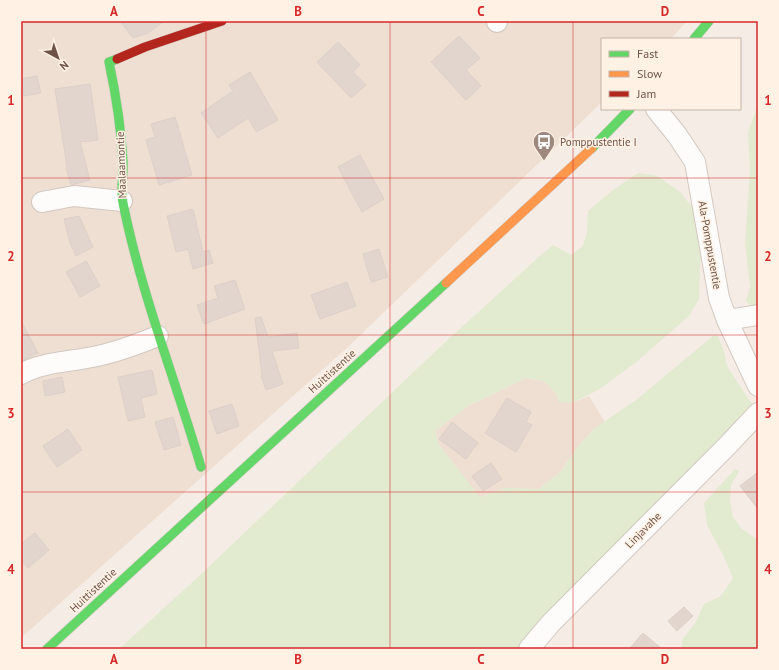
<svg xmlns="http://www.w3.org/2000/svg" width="779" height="670" font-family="'PT Sans',sans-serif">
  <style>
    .residential { fill: #eedfd2 }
    .green { fill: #e2ead0 }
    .building { fill: #e1d5cd; stroke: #ddd0c8 }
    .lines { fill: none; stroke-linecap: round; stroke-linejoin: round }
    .street-casing { stroke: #d3c8c1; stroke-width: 22 }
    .fast-casing { stroke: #d5c9c2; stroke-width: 10 }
    .slow-casing { stroke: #d5c9c2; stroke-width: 10 }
    .jam-casing { stroke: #d5c9c2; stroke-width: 10 }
    .street { stroke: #fefcfb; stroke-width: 20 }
    .fast { stroke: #63d668; stroke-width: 9 }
    .slow { stroke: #ff974d; stroke-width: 9 }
    .jam { stroke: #b3261e; stroke-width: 9 }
    .grid { fill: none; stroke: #d62828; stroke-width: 1; stroke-opacity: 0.55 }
    .labels { text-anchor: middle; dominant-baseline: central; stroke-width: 3; stroke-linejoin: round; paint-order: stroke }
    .poi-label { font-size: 11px; fill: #705348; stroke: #fff2e5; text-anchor: start }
    .street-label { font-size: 11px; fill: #705348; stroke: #fff2e5 }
    .neatline { fill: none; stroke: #d62828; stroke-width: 1.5 }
    .grid-label { font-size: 13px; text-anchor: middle; font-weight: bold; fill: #d62828 }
  </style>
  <rect width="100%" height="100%" fill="#f5ede5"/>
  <g class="residential">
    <polygon points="21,21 687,21 671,39 602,39 602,102 348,347 21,638"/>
    <polygon points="526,378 544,381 558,395 572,403 589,396 605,422 595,428 579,445 561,471 539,489 505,488 480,498 439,445 435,431 468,406"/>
  </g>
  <g class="green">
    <polygon points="758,104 758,305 750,305 746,301 750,287 745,243 750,172 748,132"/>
    <polygon points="638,173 654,175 662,179 680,192 693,208 702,253 700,266 699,299 689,316 635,363 600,389 572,403 559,402 557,395 544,381 526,378 468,406 435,431 439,445 480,497 505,488 539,489 561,471 579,445 595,428 636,400 713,336 718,336 724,351 727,366 753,406 521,649 119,649 198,577 441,346 542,254 553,245 571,255 583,246 587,232 588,211 613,190"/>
    <polygon points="735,469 739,471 731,485 730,500 733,517 742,529 758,540 758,644 753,649 682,649 682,640 696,622 704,604 721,596 733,578 723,555 707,525 704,503"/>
  </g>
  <g class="building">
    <polygon points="120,21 164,21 148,33 133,38"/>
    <polygon points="459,36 480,58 466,70 481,86 466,100 431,62"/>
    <polygon points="338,42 360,65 353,72 366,85 351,98 317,62"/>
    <polygon points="250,72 278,120 256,132 248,118 218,138 201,113 233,91 229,85"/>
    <polygon points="37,76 41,93 24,96 21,79"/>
    <polygon points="90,84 98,140 80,142 90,180 71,185 66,168 67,167 55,89"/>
    <polygon points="175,117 192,175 159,185 146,140 155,137 151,124"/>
    <polygon points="360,155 384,199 362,212 338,167"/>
    <polygon points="193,209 203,252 209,250 213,263 193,269 188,249 176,252 167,216"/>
    <polygon points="79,216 93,247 76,256 70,243 64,219"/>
    <polygon points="379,249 388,277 371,282 363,254"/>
    <polygon points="86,261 100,286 80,297 66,272"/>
    <polygon points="235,280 245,309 204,324 197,305 218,298 214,286"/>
    <polygon points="347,282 356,306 320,319 311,295"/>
    <polygon points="261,317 268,337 297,333 299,348 272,351 283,384 266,390 261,376 262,375 255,318"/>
    <polygon points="21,321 38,353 21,361"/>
    <polygon points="152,370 157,394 141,398 145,417 128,421 118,377"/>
    <polygon points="62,377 65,392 45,396 43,381"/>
    <polygon points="507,398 531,412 526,422 532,425 516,452 485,433"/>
    <polygon points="232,404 239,426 217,434 209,411"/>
    <polygon points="173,417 181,445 164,450 155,422"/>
    <polygon points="452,422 478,443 466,459 439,439"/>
    <polygon points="68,429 82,450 57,467 43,446"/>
    <polygon points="491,463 502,479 483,491 472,476"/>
    <polygon points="758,472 758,509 740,486"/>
    <polygon points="35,533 49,550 28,568 21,560 21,544"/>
    <polygon points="684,607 693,616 677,631 668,621"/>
    <polygon points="643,633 662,649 629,649"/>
  </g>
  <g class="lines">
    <g class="street-casing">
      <g id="street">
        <polyline points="497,21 497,22"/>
        <polyline points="656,109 677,135 695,162 719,298 727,320 758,386"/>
        <polyline points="42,202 74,196 122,201"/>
        <polyline points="727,320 758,315"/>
        <path d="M21 374C40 363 66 362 87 358 112 354 135 345 158 336"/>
        <polyline points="529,649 551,623 729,444 758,413"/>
      </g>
    </g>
    <g class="fast-casing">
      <g id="fast">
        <polyline points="694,39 709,21"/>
        <path d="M117 59 109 62C116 95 121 127 123 161 124 174 120 190 123 203 141 293 175 379 201 467"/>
        <polyline points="592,148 630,109"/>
        <polyline points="47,649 446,283"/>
      </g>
    </g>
    <g class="slow-casing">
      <polyline id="slow" points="446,283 592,148"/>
    </g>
    <g class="jam-casing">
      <polyline id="jam" points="117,59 145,47 222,21"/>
    </g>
    <use href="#street" class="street"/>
    <use href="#fast" class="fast"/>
    <use href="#slow" class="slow"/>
    <use href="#jam" class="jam"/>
  </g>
  <path class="grid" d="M206 21V649M390 21V649M573 21V649M21 178H758M21 335H758M21 492H758"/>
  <defs>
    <g id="bus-pin" transform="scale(1.15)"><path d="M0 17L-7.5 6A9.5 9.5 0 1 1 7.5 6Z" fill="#9f897f" stroke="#fff2e5"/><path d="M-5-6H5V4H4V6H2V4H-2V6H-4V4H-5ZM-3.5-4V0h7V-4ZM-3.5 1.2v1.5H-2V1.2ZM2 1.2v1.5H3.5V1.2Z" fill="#fff"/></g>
  </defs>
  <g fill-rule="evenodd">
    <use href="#bus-pin" x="544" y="142"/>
  </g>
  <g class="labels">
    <g class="poi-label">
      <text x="560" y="142">Pomppustentie I</text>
    </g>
    <g class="street-label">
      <text transform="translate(121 165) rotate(-92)">Maalaamontie</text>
      <text transform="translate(710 245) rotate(80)">Ala-Pomppustentie</text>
      <text transform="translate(332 371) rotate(-42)">Huittistentie</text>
      <text transform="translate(643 530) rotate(-45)">Linjavahe</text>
      <text transform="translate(93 590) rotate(-43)">Huittistentie</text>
    </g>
  </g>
  <rect width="779" height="670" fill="none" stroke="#fff2e5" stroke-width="44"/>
  <rect x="601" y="38" width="140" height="72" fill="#fff2e5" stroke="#c6b2a6"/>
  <rect x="609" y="51" width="20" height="6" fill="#63d668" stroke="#c6b2a6"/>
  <text x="637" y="58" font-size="12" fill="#705348">Fast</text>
  <rect x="609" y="71" width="20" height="6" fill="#ff974d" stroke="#c6b2a6"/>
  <text x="637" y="78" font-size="12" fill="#705348">Slow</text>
  <rect x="609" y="91" width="20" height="6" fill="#b3261e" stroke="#c6b2a6"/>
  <text x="637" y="98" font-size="12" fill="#705348">Jam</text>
  <g transform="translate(58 58) rotate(140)" stroke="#fff2e5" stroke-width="3" paint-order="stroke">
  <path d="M0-3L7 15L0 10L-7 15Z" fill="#705348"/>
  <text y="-6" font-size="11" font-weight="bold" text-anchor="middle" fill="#705348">N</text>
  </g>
  <rect x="22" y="22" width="735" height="626" class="neatline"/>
  <g class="grid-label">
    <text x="114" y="16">A</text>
    <text x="298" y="16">B</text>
    <text x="481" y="16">C</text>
    <text x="665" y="16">D</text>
    <text x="11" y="105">1</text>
    <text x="768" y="105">1</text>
    <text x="11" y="261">2</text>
    <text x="768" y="261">2</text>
    <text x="11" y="418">3</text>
    <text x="768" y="418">3</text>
    <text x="11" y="574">4</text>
    <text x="768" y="574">4</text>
    <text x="114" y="664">A</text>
    <text x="298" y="664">B</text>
    <text x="481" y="664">C</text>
    <text x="665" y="664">D</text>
  </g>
</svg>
